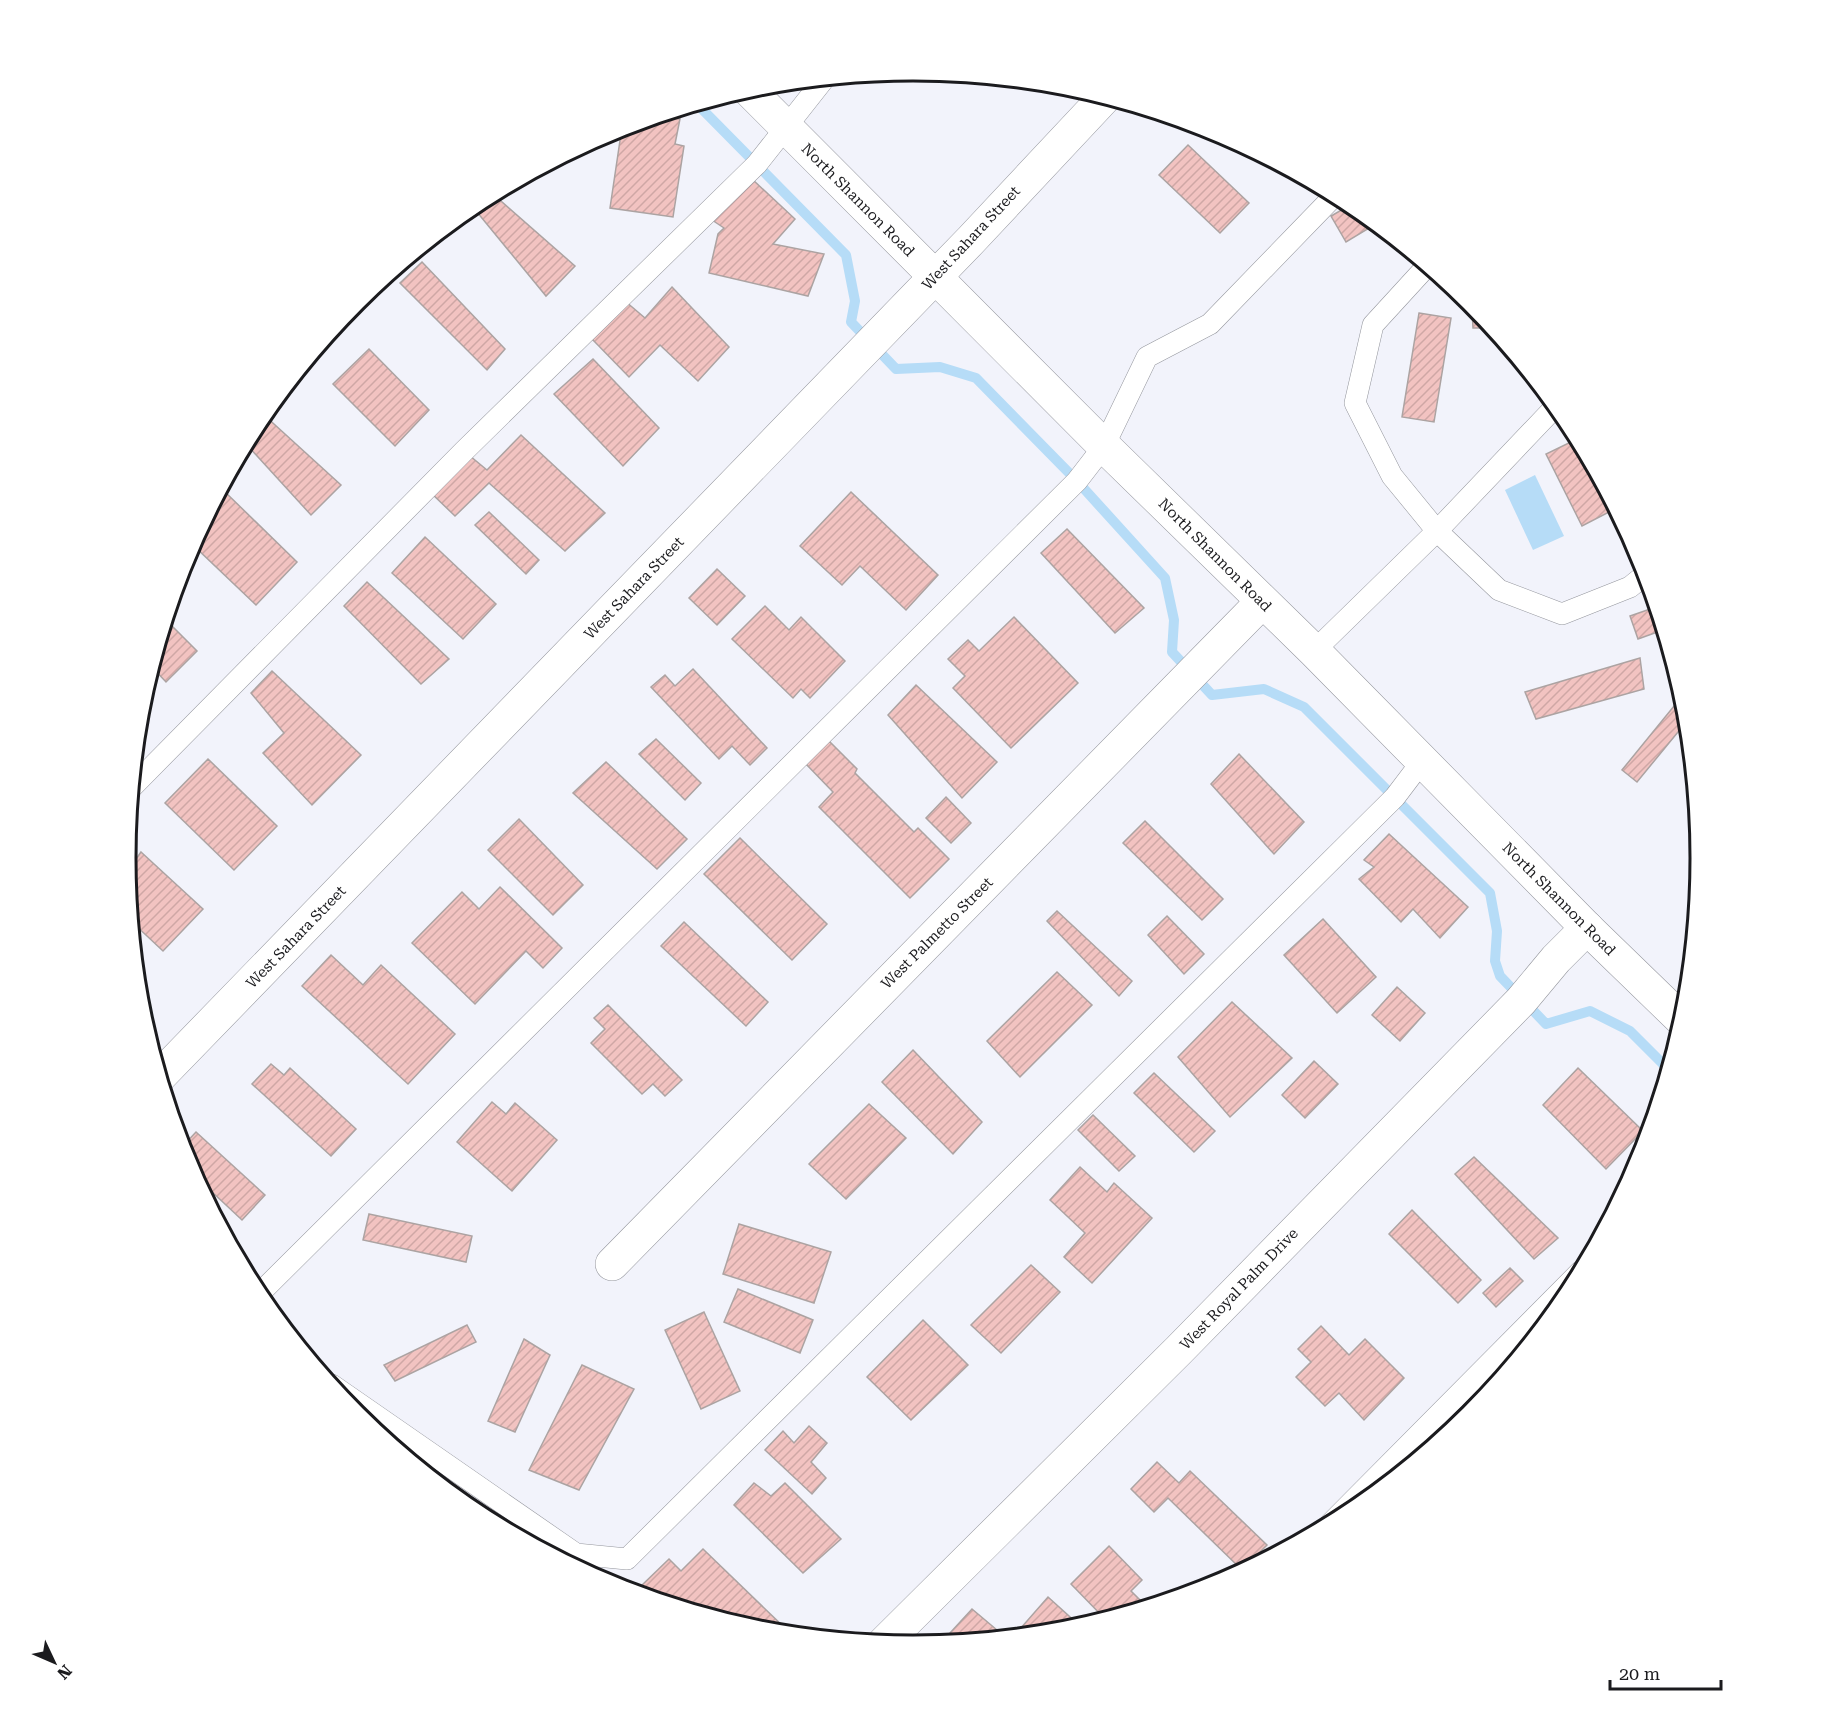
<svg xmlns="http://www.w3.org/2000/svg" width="1826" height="1716" font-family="'Roboto Serif',serif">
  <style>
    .park { fill: url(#park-crowns) }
    .water { fill: #b6dcf7 }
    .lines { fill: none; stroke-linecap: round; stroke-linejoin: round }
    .stream { stroke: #b6dcf7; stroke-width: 10 }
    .building { fill: url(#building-hatch); stroke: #aca3a2; stroke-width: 1.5 }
    .lane-casing { stroke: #94969d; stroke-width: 22 }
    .street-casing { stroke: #94969d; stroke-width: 34 }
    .lane { stroke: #fff; stroke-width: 21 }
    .street { stroke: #fff; stroke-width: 33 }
    .labels { text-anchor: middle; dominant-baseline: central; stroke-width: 4.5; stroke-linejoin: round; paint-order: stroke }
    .street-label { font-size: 15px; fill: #1b1b1e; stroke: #fff }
    .rim { fill: none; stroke: #1b1b1e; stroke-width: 3 }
  </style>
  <defs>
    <pattern id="park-crowns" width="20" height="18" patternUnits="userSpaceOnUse" patternTransform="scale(1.5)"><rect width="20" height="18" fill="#d1e7d3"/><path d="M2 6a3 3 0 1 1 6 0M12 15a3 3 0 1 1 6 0" fill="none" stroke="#b3c6b5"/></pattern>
    <pattern id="building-hatch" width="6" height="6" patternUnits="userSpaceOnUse" patternTransform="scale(1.5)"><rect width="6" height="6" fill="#f2c3c1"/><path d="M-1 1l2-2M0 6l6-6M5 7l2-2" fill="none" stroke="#cfa7a5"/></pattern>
  </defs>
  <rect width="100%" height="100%" fill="#f2f3fb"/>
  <polygon class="park" points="1568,1296 1470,1415 1352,1512"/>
  <polygon class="water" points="1535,475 1564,536 1533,550 1505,490"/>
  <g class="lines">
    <polyline class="stream" points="697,104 846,255 855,301 851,322 896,369 940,367 976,378 1077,481 1165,578 1174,620 1172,652 1212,695 1264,689 1304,707 1490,893 1497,931 1495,961 1500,976 1546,1024 1590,1011 1630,1031 1668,1069"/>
  </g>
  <g class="building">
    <polygon points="667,114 666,117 680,119 675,144 684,146 673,217 610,208 622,127"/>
    <polygon points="1188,145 1249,203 1220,233 1159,175"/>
    <polygon points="752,179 795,219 773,244 824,254 808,296 709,273 718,234 724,228 712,220"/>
    <polygon points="493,194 575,266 546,296 472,206"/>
    <polygon points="1352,204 1376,224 1346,242 1331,216"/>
    <polygon points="422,262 505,349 487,370 400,283"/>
    <polygon points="672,287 729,347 698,381 660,345 629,377 592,339 625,301 645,318"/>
    <polygon points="1476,308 1492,328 1473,328 1472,309"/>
    <polygon points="1419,313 1451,318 1434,422 1402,417"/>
    <polygon points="369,349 429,410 395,446 333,384"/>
    <polygon points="593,359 659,428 623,466 554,394"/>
    <polygon points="263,414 341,485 311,515 247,445 240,454"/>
    <polygon points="521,435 605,513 565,551 489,483 455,516 430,492 464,451 487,470"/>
    <polygon points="1577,439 1615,509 1582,526 1546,454"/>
    <polygon points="222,489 297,562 256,605 192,544"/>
    <polygon points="851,492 938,575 906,610 860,566 842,585 800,546"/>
    <polygon points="489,512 539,560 526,574 475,525"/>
    <polygon points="1067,529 1144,608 1115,633 1041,553"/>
    <polygon points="425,537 496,604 463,639 392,573"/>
    <polygon points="717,569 745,596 717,625 689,598"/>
    <polygon points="367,582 449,659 421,684 344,606"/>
    <polygon points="765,606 789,630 801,617 845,661 810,698 801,689 793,698 732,639"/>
    <polygon points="1656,607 1663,630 1638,639 1630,616"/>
    <polygon points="1014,617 1078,683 1011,748 953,688 965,676 948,659 968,640 979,651"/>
    <polygon points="166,620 197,651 166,682 152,667"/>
    <polygon points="1640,658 1644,689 1536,719 1525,692"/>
    <polygon points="693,669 767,748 750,765 732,746 719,759 651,687 665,675 675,686"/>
    <polygon points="272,671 361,755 312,805 263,753 284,733 251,693"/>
    <polygon points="916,685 997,762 962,798 888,715"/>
    <polygon points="1683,695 1687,721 1637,782 1622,770"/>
    <polygon points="656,739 701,783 685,800 639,754"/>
    <polygon points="828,740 857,769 855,773 914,832 918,828 949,859 910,898 819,807 833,792 805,763"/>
    <polygon points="1239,754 1304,822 1274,854 1211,784"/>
    <polygon points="208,759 277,826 234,870 165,803"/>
    <polygon points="606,762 687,839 657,869 573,793"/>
    <polygon points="946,797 971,823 951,843 926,818"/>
    <polygon points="519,819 583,885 553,915 488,850"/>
    <polygon points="1145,821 1223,899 1202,920 1123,843"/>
    <polygon points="1389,834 1468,907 1440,938 1413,909 1401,922 1359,879 1374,867 1364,860"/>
    <polygon points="740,838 827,924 792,960 704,874"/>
    <polygon points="141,852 203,909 163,951 132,922 126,860 132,865"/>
    <polygon points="500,887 562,948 543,968 526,951 475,1004 412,943 462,892 479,909"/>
    <polygon points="1057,911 1132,981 1119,996 1047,921"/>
    <polygon points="1167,916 1204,954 1184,974 1148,935"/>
    <polygon points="1323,919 1376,977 1337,1013 1284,955"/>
    <polygon points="684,922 768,1002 746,1026 661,946"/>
    <polygon points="331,955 363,985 381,965 455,1034 408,1084 302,986"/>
    <polygon points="1057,972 1092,1005 1020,1077 987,1041"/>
    <polygon points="1397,987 1425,1013 1400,1041 1372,1015"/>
    <polygon points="1232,1002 1292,1058 1230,1117 1178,1057"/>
    <polygon points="608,1005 682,1080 665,1096 653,1084 642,1094 591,1043 605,1029 594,1018"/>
    <polygon points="913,1050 982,1122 953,1154 882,1082"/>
    <polygon points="1314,1061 1338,1084 1305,1118 1282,1095"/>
    <polygon points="271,1064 284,1075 290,1068 356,1129 331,1156 252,1084"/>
    <polygon points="1578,1068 1643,1131 1606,1169 1543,1105"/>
    <polygon points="1154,1073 1215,1131 1194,1152 1134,1093"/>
    <polygon points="492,1102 506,1114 515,1103 557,1140 512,1191 457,1142"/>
    <polygon points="869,1104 906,1138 846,1199 809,1164"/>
    <polygon points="1093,1115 1135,1156 1119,1171 1078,1130"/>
    <polygon points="196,1132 265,1195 242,1220 194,1175 185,1159 182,1147"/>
    <polygon points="1474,1157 1558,1238 1534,1259 1455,1174"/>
    <polygon points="1080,1167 1107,1192 1114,1183 1152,1218 1092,1283 1064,1257 1085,1233 1050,1200"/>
    <polygon points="1412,1210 1481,1280 1458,1303 1389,1234"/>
    <polygon points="369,1214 472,1236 466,1262 363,1240"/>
    <polygon points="739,1224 831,1252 814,1303 723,1274"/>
    <polygon points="1031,1265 1060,1292 1001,1353 971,1325"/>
    <polygon points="1510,1268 1523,1281 1496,1307 1483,1293"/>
    <polygon points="738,1289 813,1320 800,1353 724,1322"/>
    <polygon points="704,1312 740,1391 701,1409 665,1330"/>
    <polygon points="923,1320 968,1365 911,1420 867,1377"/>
    <polygon points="467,1325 476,1342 395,1381 384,1365"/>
    <polygon points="1321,1326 1349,1355 1365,1339 1404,1378 1364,1420 1339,1393 1325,1406 1296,1377 1311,1362 1298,1349"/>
    <polygon points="524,1339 550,1355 515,1432 488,1421"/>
    <polygon points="582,1365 634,1389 579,1490 529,1470"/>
    <polygon points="809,1426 827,1443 811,1462 826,1478 812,1494 765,1450 783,1431 794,1443"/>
    <polygon points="1157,1462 1179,1483 1190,1471 1267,1545 1242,1570 1168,1498 1154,1512 1131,1489"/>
    <polygon points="754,1483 771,1496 785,1483 841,1539 803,1573 734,1505"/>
    <polygon points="1109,1546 1142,1580 1131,1591 1146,1606 1105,1619 1071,1584"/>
    <polygon points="703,1549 788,1631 785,1633 759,1630 650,1597 640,1587 669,1559 681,1571"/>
    <polygon points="1048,1597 1080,1626 1066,1630 1014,1636"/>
    <polygon points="972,1609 997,1630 990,1638 958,1641 950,1633"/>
  </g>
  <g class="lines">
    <g class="lane-casing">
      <g id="lane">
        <polyline points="1427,266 1373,325 1355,403 1392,476 1437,531 1499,590 1562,614 1630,587 1646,574"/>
        <polyline points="1314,651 1437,531 1556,406"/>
        <polyline points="133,786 464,451 757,164 824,79"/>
        <polyline points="258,1295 1077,481 1104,446 1147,357 1210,324 1335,195"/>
        <polyline points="332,1385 576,1554 627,1559 1395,797 1423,760"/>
        <polyline points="1330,1524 1580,1272"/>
      </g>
    </g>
    <g class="street-casing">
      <g id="street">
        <polyline points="748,89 1104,446 1314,651 1587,928 1683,1021"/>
        <polyline points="160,1076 971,240 1105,97"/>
        <polyline points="612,1264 1262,602"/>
        <polyline points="884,1643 1179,1350 1521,1001 1556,959 1587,928"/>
      </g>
    </g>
    <use href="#lane" class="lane"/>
    <use href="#street" class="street"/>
  </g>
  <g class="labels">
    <g class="street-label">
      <text transform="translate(858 200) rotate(45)">North Shannon Road</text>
      <text transform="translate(971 238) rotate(-47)">West Sahara Street</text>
      <text transform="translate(1215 555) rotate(45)">North Shannon Road</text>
      <text transform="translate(634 588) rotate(-46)">West Sahara Street</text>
      <text transform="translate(1559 899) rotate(45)">North Shannon Road</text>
      <text transform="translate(937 933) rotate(-45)">West Palmetto Street</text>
      <text transform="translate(296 937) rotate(-46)">West Sahara Street</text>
      <text transform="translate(1239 1289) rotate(-46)">West Royal Palm Drive</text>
    </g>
  </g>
  <path d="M0 0H1826V1716H0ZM136 858a777 777 0 1 1 1554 0a777 777 0 1 1-1554 0Z" fill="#fff" fill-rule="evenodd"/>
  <path class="rim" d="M136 858a777 777 0 1 1 1554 0a777 777 0 1 1-1554 0Z"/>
  <g transform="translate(54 1662) rotate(134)" stroke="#ffffff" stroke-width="4.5" paint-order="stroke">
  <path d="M0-4.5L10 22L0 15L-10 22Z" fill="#1b1b1e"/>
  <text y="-9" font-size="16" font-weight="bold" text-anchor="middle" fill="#1b1b1e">N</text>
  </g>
  <path d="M1610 1680v9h111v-9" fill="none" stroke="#1b1b1e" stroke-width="3"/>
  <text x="1619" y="1680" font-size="18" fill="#1b1b1e" stroke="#ffffff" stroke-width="4.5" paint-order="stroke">20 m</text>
</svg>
